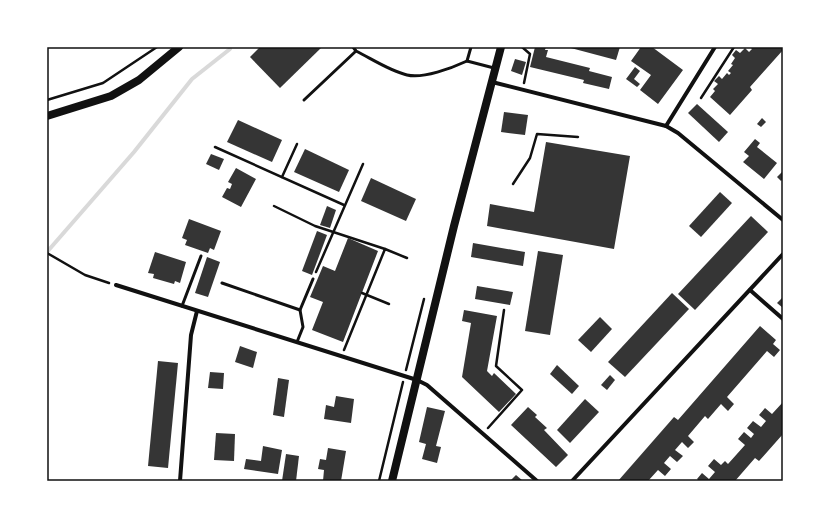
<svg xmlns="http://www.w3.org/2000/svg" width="830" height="528" font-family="Ubuntu,sans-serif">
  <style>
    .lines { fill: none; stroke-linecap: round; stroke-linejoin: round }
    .stream { stroke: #d9d9d9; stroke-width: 4 }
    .building { fill: #353535 }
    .path { stroke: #111; stroke-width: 2.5 }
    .service { stroke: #111; stroke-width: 3 }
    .minor { stroke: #111; stroke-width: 4 }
    .secondary { stroke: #111; stroke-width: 8 }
    .neatline { fill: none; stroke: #111; stroke-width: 1.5 }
  </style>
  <rect width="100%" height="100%" fill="#fff"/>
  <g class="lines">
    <polyline class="stream" points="47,252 134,152 192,79 230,49"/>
  </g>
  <g class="building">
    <polygon points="260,47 322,47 280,88 250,57"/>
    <polygon points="535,47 546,47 545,50 548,50 546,57 590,68 589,71 612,77 609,89 583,83 584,80 530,67"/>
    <polygon points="567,47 620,47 616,60"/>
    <polygon points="641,47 652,47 683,70 658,104 640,90 651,75 631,61"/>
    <polygon points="750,47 781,47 783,50 750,87 752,90 730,115 710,97 715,91 713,89 718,84 714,81 719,76 722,79 727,73 729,75 731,73 728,71 733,65 731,64 735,58 732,55 736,50 740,53 745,48 749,52 752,49"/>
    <polygon points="515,59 526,62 522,75 511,71"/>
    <polygon points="635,67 640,71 634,79 640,84 637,87 626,79"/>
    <polygon points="697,104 728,132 719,142 688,113"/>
    <polygon points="504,112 528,115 525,135 501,132"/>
    <polygon points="762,118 766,122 761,127 757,124"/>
    <polygon points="238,120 282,140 272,162 227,142"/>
    <polygon points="755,139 760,143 757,147 777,163 764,179 743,162 749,156 744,152"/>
    <polygon points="546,142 630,156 614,249 487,226 490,204 534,212"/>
    <polygon points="305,149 349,170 339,192 294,172"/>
    <polygon points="211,154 224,159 219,170 206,164"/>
    <polygon points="236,168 256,179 241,207 222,197 227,188 230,189 232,184 228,182"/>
    <polygon points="782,172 783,179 781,181 777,177"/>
    <polygon points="371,178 416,199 406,221 361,201"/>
    <polygon points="720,192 732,203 701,237 689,226"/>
    <polygon points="327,206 336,210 330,228 320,225"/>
    <polygon points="751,216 768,232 695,310 678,294"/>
    <polygon points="189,219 221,231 214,250 210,248 208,253 185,245 187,240 182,238"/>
    <polygon points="317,231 327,235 312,275 302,271"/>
    <polygon points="348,238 378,251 343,342 312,330 323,302 310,297 323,266 335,271"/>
    <polygon points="473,243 525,252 523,266 471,257"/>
    <polygon points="538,251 563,255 550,335 525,331"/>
    <polygon points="155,252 186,262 180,283 175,281 174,284 153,278 154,274 148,273"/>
    <polygon points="207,257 220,262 208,297 195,293"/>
    <polygon points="477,286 513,292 510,305 475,299"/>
    <polygon points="672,293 689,309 625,377 608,362"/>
    <polygon points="783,297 783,308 777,303"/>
    <polygon points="464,310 497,316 487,371 492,376 494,373 516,394 499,412 462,377 471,323 462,321"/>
    <polygon points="600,317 612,329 591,352 578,340"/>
    <polygon points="760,326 776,340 773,344 780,350 774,357 767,351 727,397 734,404 728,411 721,404 708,419 705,416 688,436 694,442 688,448 682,442 675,450 683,456 677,462 670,456 664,463 671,469 665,476 658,470 648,481 618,481 674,417 678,420"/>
    <polygon points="240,346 257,352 253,368 235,362"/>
    <polygon points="158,361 178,363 168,468 148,466"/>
    <polygon points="557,365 579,386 572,394 550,374"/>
    <polygon points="210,372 224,373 223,389 208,388"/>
    <polygon points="610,375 615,380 607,390 601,385"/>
    <polygon points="278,378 289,380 284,417 273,415"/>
    <polygon points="336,396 354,399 351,423 324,419 326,405 334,407"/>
    <polygon points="585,399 599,412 570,443 557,430"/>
    <polygon points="783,402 783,434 759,461 755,458 735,481 699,481 697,479 702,473 709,479 715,472 708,466 714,459 721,465 725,461 728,464 745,445 738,439 744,432 751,438 754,434 747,428 753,421 761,427 766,421 759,415 765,408 772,414"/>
    <polygon points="427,407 445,411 436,446 441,447 437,463 422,459 426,444 419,442"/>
    <polygon points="528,407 537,415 535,417 547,428 544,430 568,455 556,467 511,425"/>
    <polygon points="216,433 235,434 234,461 214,460"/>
    <polygon points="263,446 282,450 278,474 244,469 246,459 261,461"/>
    <polygon points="328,448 346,451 341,481 323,481 324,470 318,469 320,459 326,460"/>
    <polygon points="286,454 299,456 296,481 282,481"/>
    <polygon points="516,475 523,481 510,481"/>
  </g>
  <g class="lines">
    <g class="path">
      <polyline points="522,47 530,54 524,83"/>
      <polyline points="701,98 734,47"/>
      <polyline points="47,100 103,83 157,47"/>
      <polyline points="215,147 344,205"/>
      <polyline points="282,177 297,144"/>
      <polyline points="513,184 530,158 537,134 578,137"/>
      <polyline points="274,206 315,226 385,249"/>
      <polyline points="47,253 85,275 109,283"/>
      <polyline points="316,272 363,164"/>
      <polyline points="362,293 389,304"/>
      <polyline points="344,350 385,249 407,258"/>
      <polyline points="406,370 424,299"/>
      <polyline points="488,428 522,390 496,366 504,310"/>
      <polyline points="379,481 403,382"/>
    </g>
    <g class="service">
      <path d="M353 47 356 51C372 59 390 71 407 75 423 79 452 68 467 61L494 68"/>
      <polyline points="467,61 471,47"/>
      <polyline points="304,100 356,51"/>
      <polyline points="222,283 300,310"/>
      <polyline points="182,306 201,256"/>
      <polyline points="297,342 303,327 300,310 313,279"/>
    </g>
    <g class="minor">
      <polyline points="492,82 666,126 678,133 783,220"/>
      <polyline points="666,126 715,47"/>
      <polyline points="116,285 417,380 427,385 537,481"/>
      <polyline points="750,290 783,319"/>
      <polyline points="180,481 191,335 197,311"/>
      <polyline points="572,481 783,254"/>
    </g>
    <g class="secondary">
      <polyline points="47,116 111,96 139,80 179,47"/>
      <polyline points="392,481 454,226 501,47"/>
    </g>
  </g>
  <rect width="830" height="528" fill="none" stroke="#ffffff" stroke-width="96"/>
  <rect x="48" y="48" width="734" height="432" class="neatline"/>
</svg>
